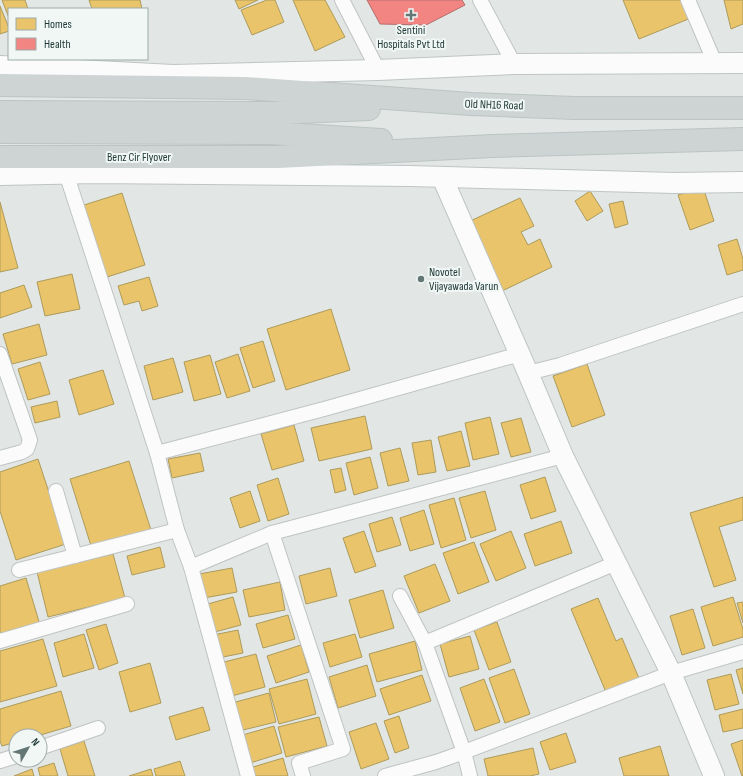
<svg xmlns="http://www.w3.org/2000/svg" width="743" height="776" font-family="'Sofia Sans Condensed',sans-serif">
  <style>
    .homes { fill: #e9c46a; stroke: #ad9b5b }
    .health { fill: #f28482; stroke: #b36e6c }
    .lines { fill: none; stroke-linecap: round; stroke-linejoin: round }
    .street-casing { stroke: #bfc4c3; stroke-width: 16 }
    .secondary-casing { stroke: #bec5c4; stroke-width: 22 }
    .primary-casing { stroke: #bcc4c3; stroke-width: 24 }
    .street { stroke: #fbfbfb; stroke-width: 14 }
    .secondary { stroke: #fbfbfb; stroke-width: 20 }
    .primary { stroke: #cdd4d3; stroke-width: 22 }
    .poi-dot { fill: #657775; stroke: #f0f7f5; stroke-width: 1.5 }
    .labels { text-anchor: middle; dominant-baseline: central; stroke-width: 4; stroke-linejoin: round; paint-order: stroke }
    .poi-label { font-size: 12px; fill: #213a38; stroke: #f0f7f5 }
    .street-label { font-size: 12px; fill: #213a38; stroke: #f0f7f5 }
  </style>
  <rect width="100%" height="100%" fill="#e2e7e6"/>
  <g class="homes">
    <polygon points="2,0 25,0 28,9 9,9 9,18"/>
    <polygon points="89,0 140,0 142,9 92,9"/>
    <polygon points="235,0 258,0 239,9"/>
    <polygon points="267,0 275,0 284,22 252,35 241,10"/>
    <polygon points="293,0 325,0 345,37 315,51"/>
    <polygon points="623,0 684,0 691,18 639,39"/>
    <polygon points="724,0 743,0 743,24 731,29"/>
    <polygon points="0,6 9,28 9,31 0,34"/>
    <polygon points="703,187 714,221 690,230 678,195"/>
    <polygon points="590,191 603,211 587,221 575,201"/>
    <polygon points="122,193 145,265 107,277 84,205"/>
    <polygon points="520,198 534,226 521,232 528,245 540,239 552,267 500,292 468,222"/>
    <polygon points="623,201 628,224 615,228 609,204"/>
    <polygon points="0,202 18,268 0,272"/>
    <polygon points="737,239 743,259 743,270 727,275 718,245"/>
    <polygon points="72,274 80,309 45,316 37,282"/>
    <polygon points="149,277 158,306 142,311 139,301 124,305 118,286"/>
    <polygon points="24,285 32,307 0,318 0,293"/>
    <polygon points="331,309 350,370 286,390 267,329"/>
    <polygon points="39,324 47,355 12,364 3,334"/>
    <polygon points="263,341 275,381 253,388 240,348"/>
    <polygon points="238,354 250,391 227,398 215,362"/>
    <polygon points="210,355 221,394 194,401 184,362"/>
    <polygon points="173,358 183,392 153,400 144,366"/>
    <polygon points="40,362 50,394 28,400 18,369"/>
    <polygon points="587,364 605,415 572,427 553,376"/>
    <polygon points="103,370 114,404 79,415 69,380"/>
    <polygon points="57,401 60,417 35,423 31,407"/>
    <polygon points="365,416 372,449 319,461 311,428"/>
    <polygon points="490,417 499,454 473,460 465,423"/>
    <polygon points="521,418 531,452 511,457 501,423"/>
    <polygon points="294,425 304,461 272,470 261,434"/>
    <polygon points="461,431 470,466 447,471 438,437"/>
    <polygon points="431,440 436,472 418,475 412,443"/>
    <polygon points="400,448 409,481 388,486 380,453"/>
    <polygon points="200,453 204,471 172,478 168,459"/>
    <polygon points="370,457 378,488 354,495 346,463"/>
    <polygon points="38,459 66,544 16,560 0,511 0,472"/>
    <polygon points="129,461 151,530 92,549 70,479"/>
    <polygon points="341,468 346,490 335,493 330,470"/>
    <polygon points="545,477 556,511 531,519 520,485"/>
    <polygon points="278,478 289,514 268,521 257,485"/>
    <polygon points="250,491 260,521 240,528 230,498"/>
    <polygon points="485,491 496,530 471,538 459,498"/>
    <polygon points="743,497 743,520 719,527 736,580 714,587 690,513"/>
    <polygon points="454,498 466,540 441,548 429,505"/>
    <polygon points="424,510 434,544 410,551 400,518"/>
    <polygon points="392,517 401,545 377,552 369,524"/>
    <polygon points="561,521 572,553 535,566 524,534"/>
    <polygon points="364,531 376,566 355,573 343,538"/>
    <polygon points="511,531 526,568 496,581 480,544"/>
    <polygon points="474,542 489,582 458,594 443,553"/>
    <polygon points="160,547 165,567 132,575 127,556"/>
    <polygon points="113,554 125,598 48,617 37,572"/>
    <polygon points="435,564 450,601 419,613 404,576"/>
    <polygon points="232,568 237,592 204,598 199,574"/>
    <polygon points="330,568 337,596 306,604 299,576"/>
    <polygon points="26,578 40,625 0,636 0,586"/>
    <polygon points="280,582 285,610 249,617 243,590"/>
    <polygon points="383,590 394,628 360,638 349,600"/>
    <polygon points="233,597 241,625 211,633 204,605"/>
    <polygon points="733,597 743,629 743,637 713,646 701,607"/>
    <polygon points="598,598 616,641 622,638 641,683 608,697 571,609"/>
    <polygon points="743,602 743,623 737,603"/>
    <polygon points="693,609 705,648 682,655 670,616"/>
    <polygon points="288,615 295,639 263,648 256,624"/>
    <polygon points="497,622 511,662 489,670 474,630"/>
    <polygon points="106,624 118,663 99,670 86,630"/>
    <polygon points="238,630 243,653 218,658 213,635"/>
    <polygon points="84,634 94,668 63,677 54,643"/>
    <polygon points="355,634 362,657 330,667 323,643"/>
    <polygon points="470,636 479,669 449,677 440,644"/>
    <polygon points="43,639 57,686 0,702 0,651"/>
    <polygon points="415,641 422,670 377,682 369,654"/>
    <polygon points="301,645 309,672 276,683 267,656"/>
    <polygon points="256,654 265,687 228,697 220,663"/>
    <polygon points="150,663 161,703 130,712 119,672"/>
    <polygon points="367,665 376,696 338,708 329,677"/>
    <polygon points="743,668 743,694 736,670"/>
    <polygon points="514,669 530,714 505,723 489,678"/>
    <polygon points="731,674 739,704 715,710 707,680"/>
    <polygon points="422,675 431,701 389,715 380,689"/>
    <polygon points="307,679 316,714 279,724 269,689"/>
    <polygon points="484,679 500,722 475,731 460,688"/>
    <polygon points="61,691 71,726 37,736 16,736 16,742 2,746 0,741 0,709"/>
    <polygon points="269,693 276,722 239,731 232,703"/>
    <polygon points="203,707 210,730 176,740 169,717"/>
    <polygon points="743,709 743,728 723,732 719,715"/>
    <polygon points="399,716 409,748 395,753 384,721"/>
    <polygon points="319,717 327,746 286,757 278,727"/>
    <polygon points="376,723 389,759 361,769 349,732"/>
    <polygon points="274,726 282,753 247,764 239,736"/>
    <polygon points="566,733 576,762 550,770 540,742"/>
    <polygon points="743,740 743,776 742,776 731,744"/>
    <polygon points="84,741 95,776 68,776 60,749"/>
    <polygon points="660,746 669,776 624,776 619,758"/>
    <polygon points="533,748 539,774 530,776 488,776 484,759"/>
    <polygon points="283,758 288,776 255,776 253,767"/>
    <polygon points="180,761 185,776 156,776 154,769"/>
    <polygon points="54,763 58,776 40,776 38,768"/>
    <polygon points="32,769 34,776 14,776"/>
    <polygon points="151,769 153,776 129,776"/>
  </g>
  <polygon class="health" points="367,0 462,0 465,5 426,25 380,24"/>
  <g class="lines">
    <g class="street-casing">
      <g id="street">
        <polyline points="342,0 378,70"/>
        <polyline points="480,0 514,64"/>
        <polyline points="688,0 715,63"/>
        <polyline points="66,173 157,453 177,530 191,567 248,776"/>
        <polyline points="0,354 30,440 27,449 22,452 0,458"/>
        <polyline points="528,373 560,365 743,304"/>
        <polyline points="157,453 324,409 520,354"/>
        <polyline points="56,491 75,556"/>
        <polyline points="272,533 343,749 299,763 303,776"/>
        <polyline points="191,567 272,533 563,456"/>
        <polyline points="19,570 177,530"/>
        <polyline points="400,596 425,643 464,752 470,776"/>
        <polyline points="0,641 127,604"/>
        <polyline points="425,643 616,563"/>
        <polyline points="40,748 98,728"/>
        <polyline points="0,761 16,756"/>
        <polyline points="385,776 436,762 464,752 671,673 743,652"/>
      </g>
    </g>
    <g class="secondary-casing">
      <g id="secondary">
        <polyline points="0,66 173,75 378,70 514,64 743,63"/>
        <polyline points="0,175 96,173 410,176 674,183 743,182"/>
        <polyline points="442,177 528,373 563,456 671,673 714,776"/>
      </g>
    </g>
    <g class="primary-casing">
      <g id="primary">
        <polyline points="0,85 245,88 471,104 574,108 743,108"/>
        <polyline points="0,112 275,113 369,109"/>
        <polyline points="0,132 270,133 381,140"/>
        <polyline points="0,157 278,157 492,146 743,139"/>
      </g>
    </g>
    <use href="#street" class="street"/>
    <use href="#secondary" class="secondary"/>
    <use href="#primary" class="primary"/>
  </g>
  <g class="poi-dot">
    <path d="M409 9h4v4h4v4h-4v4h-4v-4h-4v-4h4z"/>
    <circle cx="421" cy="279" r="4"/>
  </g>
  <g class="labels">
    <g class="poi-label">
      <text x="411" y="30">Sentini<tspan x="411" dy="14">Hospitals Pvt Ltd</tspan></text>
      <text x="429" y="272" text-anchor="start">Novotel<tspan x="429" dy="14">Vijayawada Varun</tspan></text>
    </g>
    <g class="street-label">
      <text transform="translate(494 105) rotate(2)">Old NH16 Road</text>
      <text x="139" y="157">Benz Cir Flyover</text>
    </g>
  </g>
  <rect x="8" y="8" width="140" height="52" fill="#f0f7f5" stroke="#9daba9"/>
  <rect x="16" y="18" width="20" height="12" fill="#e9c46a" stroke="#9daba9"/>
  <text x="44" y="28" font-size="12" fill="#213a38">Homes</text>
  <rect x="16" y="38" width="20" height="12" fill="#f28482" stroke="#9daba9"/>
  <text x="44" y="48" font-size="12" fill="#213a38">Health</text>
  <g transform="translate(28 748) rotate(51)"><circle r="19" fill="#f0f7f5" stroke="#9daba9"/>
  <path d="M0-3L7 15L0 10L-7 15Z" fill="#657775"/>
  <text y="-6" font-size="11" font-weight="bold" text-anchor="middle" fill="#213a38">N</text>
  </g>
</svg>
